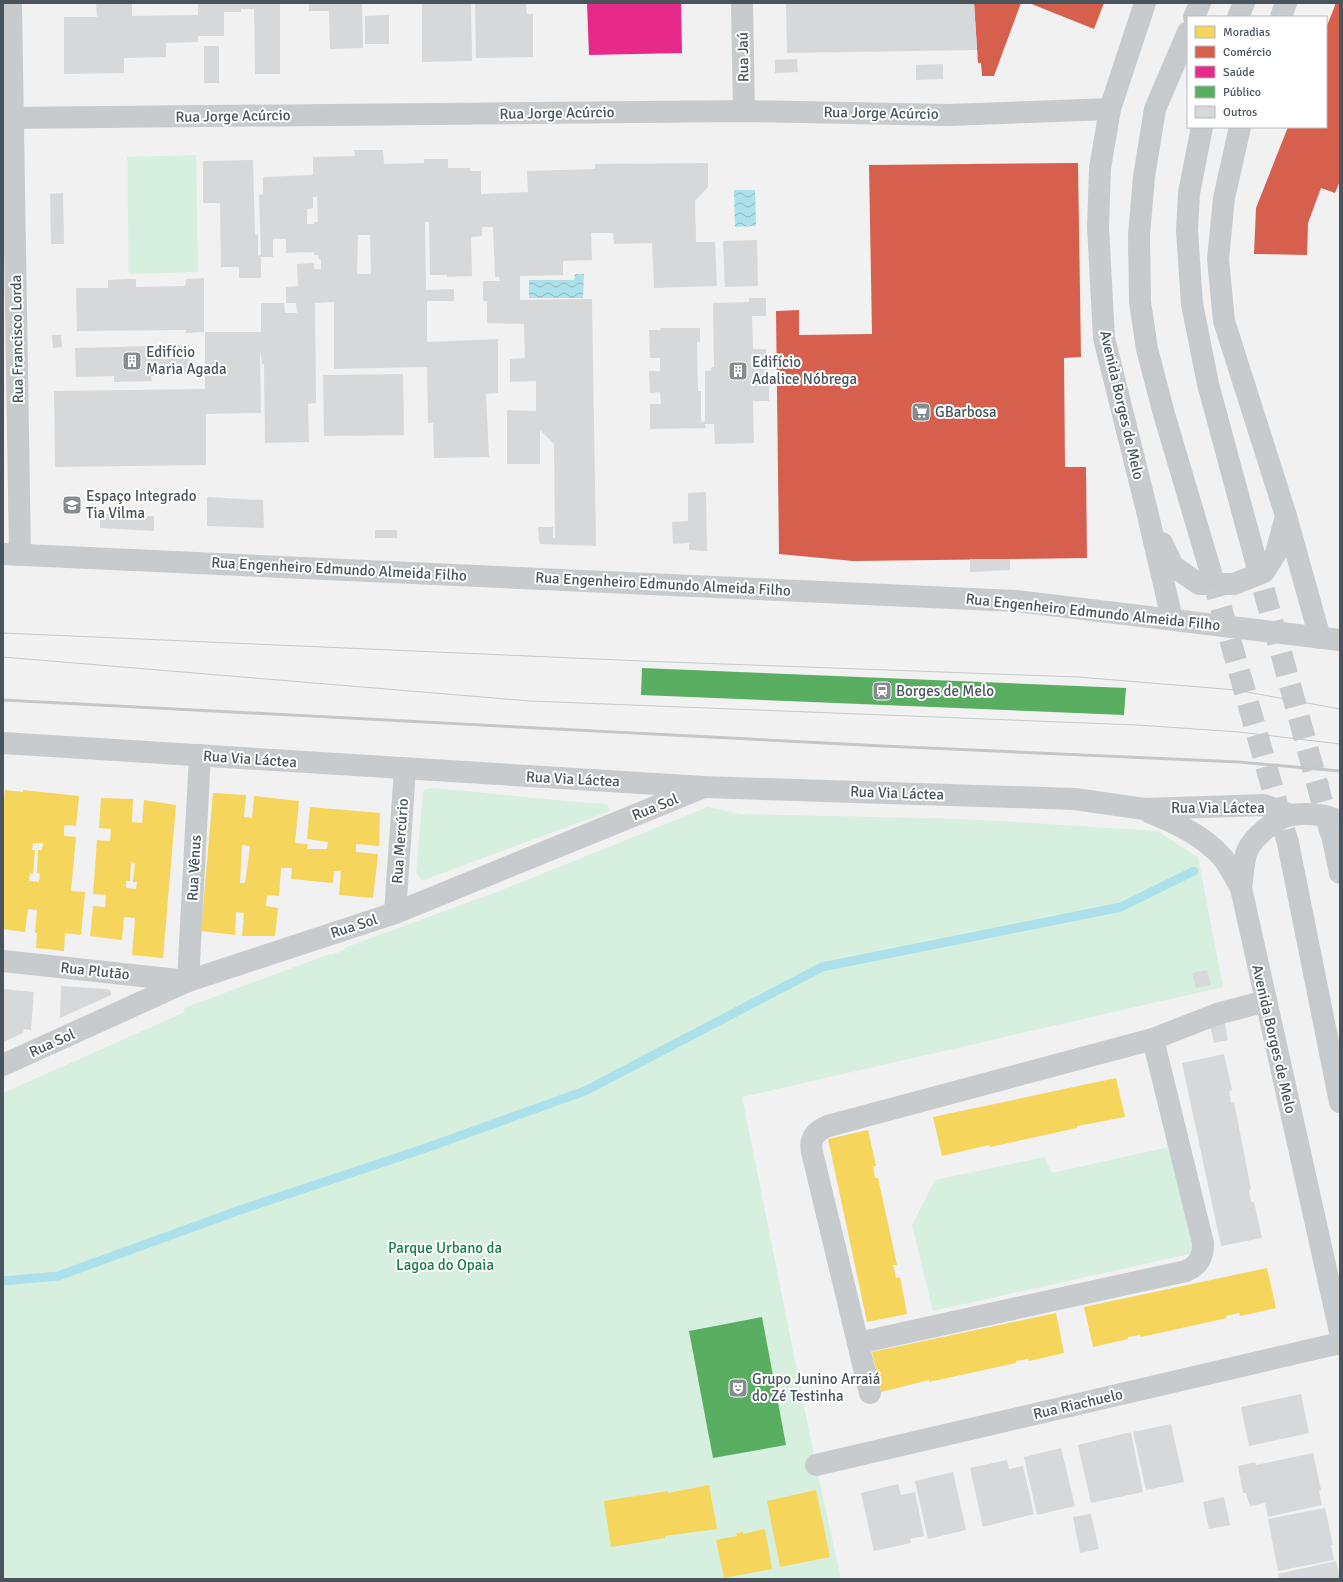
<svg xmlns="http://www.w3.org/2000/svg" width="1343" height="1582" font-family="Signika,sans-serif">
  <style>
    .park { fill: #d7efdf }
    .water { fill: url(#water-waves) }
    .homes { fill: #f6d55c; fill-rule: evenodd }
    .shops { fill: #d6604d }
    .health { fill: #e7298a }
    .public { fill: #5aae61 }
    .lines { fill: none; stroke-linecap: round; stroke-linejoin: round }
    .stream { stroke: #ace0eb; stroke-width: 9 }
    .building { fill: #d7d8d9; fill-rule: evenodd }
    .primary-tunnel { stroke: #c7cacc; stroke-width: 22; stroke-dasharray: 22 11; stroke-linecap: butt }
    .minor { stroke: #c8cbcd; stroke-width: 22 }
    .tertiary { stroke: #c8cbcd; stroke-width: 22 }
    .primary { stroke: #c6cacc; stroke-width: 22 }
    .tram { stroke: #c4c6c8; stroke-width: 1 }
    .rail { stroke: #c4c6c8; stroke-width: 3 }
    .labels { text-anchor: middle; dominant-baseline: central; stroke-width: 4; stroke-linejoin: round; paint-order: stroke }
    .street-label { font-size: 15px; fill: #49545d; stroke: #fff }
    .poi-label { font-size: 15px; fill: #49545d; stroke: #fff; text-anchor: start }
    .park-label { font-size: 15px; fill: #1a7d4a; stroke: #fff }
  </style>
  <defs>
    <pattern id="water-waves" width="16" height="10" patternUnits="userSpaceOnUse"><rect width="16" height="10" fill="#ace0eb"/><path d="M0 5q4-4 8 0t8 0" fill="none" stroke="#8eb8c2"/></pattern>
  </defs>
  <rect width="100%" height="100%" fill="#f1f1f1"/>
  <g class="park">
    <polygon points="196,155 198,272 129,274 127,157"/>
    <path d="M431 788C490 793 549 800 607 804L610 811 424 880H421L416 872 423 792 425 789Z"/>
    <polygon points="708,807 741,814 967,819 1157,831 1198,857 1223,987 742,1097 816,1465 841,1579 3,1579 3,1093 185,1012 184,1008 330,954 331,955 345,950 344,948 502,890"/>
    <polygon points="1169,1147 1194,1253 933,1311 912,1225 935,1180 1044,1157 1052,1173"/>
  </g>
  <g class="water">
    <polygon points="734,190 755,190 756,226 735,227"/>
    <polygon points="575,274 584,274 583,298 529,298 529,280 574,280"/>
  </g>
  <g class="homes">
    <path d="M5 790 23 792V790L79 796 76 826 64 825V836L76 837 71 891 85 892 81 935 65 933 64 951 36 948 37 933H35L37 910 28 909 25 932 3 929V814ZM33 843H43L42 850H38L37 873 40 874 39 882 29 881 30 873 33 874 35 850H32Z"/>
    <path d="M213 793 246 795 244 817 252 818 254 796 299 801 295 843 308 844 307 849H327L328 842 307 839 310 807 380 813 379 846 356 844V852L378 854 373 898 339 895 341 871H334L333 883 291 879 292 868H281L279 896 267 895 266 906 278 908 275 936H242L244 913 236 912 235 935 201 931ZM242 845 250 846 245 883H240Z"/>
    <path d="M101 798 133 799 132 822 142 823 144 800 176 805 163 958 132 955 135 918 124 917 122 940 90 936 93 906 105 907 106 895 93 894 97 840 110 841 111 829 99 828ZM131 862 135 863 133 882H137L136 889 126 888V881H130Z"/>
    <polygon points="1116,1078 1125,1117 1077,1126 1077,1128 990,1147 989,1145 942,1156 933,1117"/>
    <polygon points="868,1130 876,1166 873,1166 875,1178 878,1178 897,1265 893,1265 896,1278 900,1277 907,1314 867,1322 828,1139"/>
    <polygon points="1267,1268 1276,1308 1240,1316 1239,1313 1226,1316 1227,1318 1141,1337 1140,1335 1128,1337 1128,1339 1093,1347 1084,1307"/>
    <polygon points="1056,1313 1064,1353 1029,1361 1028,1359 1016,1361 1016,1363 929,1382 929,1380 881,1392 872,1352"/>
    <polygon points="709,1485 717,1529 665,1536 665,1538 611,1547 604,1501 668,1491 668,1493"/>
    <polygon points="816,1490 830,1557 780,1567 767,1501"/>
    <polygon points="765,1529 772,1569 724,1578 716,1540 737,1536 736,1533 743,1532 743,1534"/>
  </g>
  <g class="shops">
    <polygon points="974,3 1021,3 994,76 982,76 981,63 978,63"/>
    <polygon points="1029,3 1104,3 1094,29"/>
    <polygon points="1336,3 1340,3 1340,181 1335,193 1321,188 1308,223 1307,255 1254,254 1256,208 1288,127 1326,127 1326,28"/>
    <polygon points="1078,163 1081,357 1064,358 1065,467 1086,467 1087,558 853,561 779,554 776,311 799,310 799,335 872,334 869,165"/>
  </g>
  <polygon class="health" points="587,3 681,3 682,53 589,55"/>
  <g class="public">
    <polygon points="642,668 1126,688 1124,715 641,695"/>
    <polygon points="762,1317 786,1445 713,1458 689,1331"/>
  </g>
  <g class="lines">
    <polyline class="stream" points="3,1281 58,1276 240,1210 423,1149 585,1091 822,967 1121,907 1194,871"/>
  </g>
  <g class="building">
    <polygon points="96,3 132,3 132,16 198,15 198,3 280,3 280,74 255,74 254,9 241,9 241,12 224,12 224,36 198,36 198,42 166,43 166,57 124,58 124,73 64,74 64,17 97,17"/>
    <polygon points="309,3 362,3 363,48 330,49 329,11 309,11"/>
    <polygon points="422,3 471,3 472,61 422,62"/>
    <polygon points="475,3 526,3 527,14 533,14 533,57 476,58"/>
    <polygon points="786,3 974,3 977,50 787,53"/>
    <polygon points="389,15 389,44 365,44 365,16"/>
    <rect x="204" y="46" width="15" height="37"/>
    <polygon points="797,59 798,72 775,73 775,60"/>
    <polygon points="943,64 943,79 916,80 916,65"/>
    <path d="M354 150H383L384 164 424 163V159H448V168H470V171H481V194L528 192 527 171 595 169V164L708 163V187L695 201 696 242H715L717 286 654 288 652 243 614 244 613 233H591L592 260 563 261V275L520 276V300L592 299 596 546 540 544 539 542 538 527H553V538H555L554 444 540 430V464H507V410L536 411V381L510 382V359L525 358 524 324 487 323V301H483V281H500L499 277H495L493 227H482V236L471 237 472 276 447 277V275H430L429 222H425L426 290 454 289V301H427V342L498 339V393L486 394 489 457 434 458 433 423H428L427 367 334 369V302L315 303 316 403 308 404 309 442 265 443 264 364H262L260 349 261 413 206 414V465L55 467 54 391 205 389V332H261V303H284L285 313H297L296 303H286V287L298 286 297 264 314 263V269H321V260L319 259 318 255H314V252L286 253V239H273V257H261V278H239V267H221L220 203H203V161L253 160 255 235 258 234V256L261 255 259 195 263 194V177L313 175V157L355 156ZM313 197H317L318 222H314V224H307V209L313 208ZM358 235H370L371 274H357Z"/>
    <polygon points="63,193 64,244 51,244 50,194"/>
    <polygon points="757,240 758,286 725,287 723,241"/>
    <polygon points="204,278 204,332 186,333 186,330 77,331 76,288 108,288 108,280 128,279 136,279 136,287 185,286 186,279"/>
    <polygon points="749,298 766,298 766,316 752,316 753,349 766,349 767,373 769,373 769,401 753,401 754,443 715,444 714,424 705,424 706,428 650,429 650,404 661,404 660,392 650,393 649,371 660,371 660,358 650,358 649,330 661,330 660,328 700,328 700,342 697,342 698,391 701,391 701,422 705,421 705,371 711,371 711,368 714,367 713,303 749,302"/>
    <polygon points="52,335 61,335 62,347 53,348"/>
    <polygon points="189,345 189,375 151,376 152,381 114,382 114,376 76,377 75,348"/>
    <polygon points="403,374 404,435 324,436 323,375"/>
    <polygon points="706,492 707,551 689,550 689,543 673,544 672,522 688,521 688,493"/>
    <polygon points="207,497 263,500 264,528 207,526"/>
    <polygon points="130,511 144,511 145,516 154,516 154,531 100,528 100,514 130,515"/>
    <rect x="375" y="530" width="22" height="8"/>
    <polygon points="970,559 1010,559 1010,570 970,572"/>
    <polygon points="1207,970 1211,985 1196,988 1192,973"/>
    <polygon points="61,986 107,989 111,991 111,995 60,1018"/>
    <polygon points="3,989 34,992 31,1030 24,1029 23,1033 3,1042"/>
    <polygon points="1224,1018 1228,1040 1214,1043 1209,1021"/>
    <polygon points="1224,1054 1232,1090 1229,1091 1231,1103 1234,1102 1251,1189 1249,1190 1251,1202 1254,1202 1262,1238 1221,1246 1182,1063"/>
    <polygon points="1301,1394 1309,1433 1249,1446 1241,1407"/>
    <polygon points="1171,1424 1184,1482 1146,1490 1133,1432"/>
    <polygon points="1131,1432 1143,1492 1091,1503 1078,1445"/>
    <polygon points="1061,1448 1075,1506 1037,1515 1024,1457"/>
    <polygon points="1313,1453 1321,1490 1319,1491 1322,1505 1268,1517 1265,1503 1250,1506 1246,1493 1243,1493 1238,1466 1255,1462 1256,1465"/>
    <polygon points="1007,1460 1009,1469 1023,1466 1034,1514 983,1527 970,1468"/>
    <polygon points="953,1472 966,1530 928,1539 915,1481"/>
    <polygon points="898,1484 901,1495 915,1492 924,1536 910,1539 911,1543 874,1551 861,1493"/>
    <polygon points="1224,1497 1230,1525 1209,1529 1203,1502"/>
    <polygon points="1325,1508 1333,1545 1331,1545 1334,1560 1278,1571 1268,1519"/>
    <polygon points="1091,1514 1099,1549 1080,1553 1073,1517"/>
    <polygon points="1336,1561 1340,1579 1279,1579 1278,1574"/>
  </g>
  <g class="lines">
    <g class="primary-tunnel">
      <polyline points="1255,558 1331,834"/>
      <polyline points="1212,576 1288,843"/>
    </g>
    <g class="minor">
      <polyline points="11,3 20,555"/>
      <polyline points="742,3 744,111"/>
      <polyline points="3,118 744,111 948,115 1110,109"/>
      <polyline points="395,913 405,769"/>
      <polyline points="3,961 188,981 200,755"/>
      <polyline points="3,1065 188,981 395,913 704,787"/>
      <path d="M858 1343 1186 1271C1199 1265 1203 1257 1203 1243L1153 1039"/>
      <path d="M870 1393 812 1152C809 1138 816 1131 828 1126L1153 1039 1217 1014 1266 1001"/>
      <polyline points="816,1465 1340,1343"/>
    </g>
    <g class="tertiary">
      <polyline points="1145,3 1110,109 1100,168 1098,227 1104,338 1148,515 1172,619"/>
      <polyline points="1281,17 1286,3"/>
      <polyline points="1240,127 1224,198 1218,259 1224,321 1286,516 1320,638"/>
      <polyline points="1162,543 1173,566 1199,584 1234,584 1264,572 1276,553 1286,516"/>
      <polyline points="3,554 1016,601 1340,640"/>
      <polyline points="3,743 704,787 1075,799 1144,809 1264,805 1291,815"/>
      <path d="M1149 812C1176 823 1204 836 1223 858 1230 867 1235 878 1241 888"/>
      <path d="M1340 822C1328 814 1306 813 1292 815 1277 817 1253 837 1247 851 1243 862 1243 876 1241 888L1340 1332"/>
    </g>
    <g class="primary">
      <polyline points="1194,17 1200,3"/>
      <polyline points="1238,17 1244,3"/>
      <polyline points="1188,32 1155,109 1144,177 1139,235 1140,302 1147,349 1164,414 1212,576"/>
      <polyline points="1202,127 1189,193 1187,231 1192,304 1208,384 1255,558"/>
      <polyline points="1332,835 1340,873"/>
      <polyline points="1288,843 1340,1102"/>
    </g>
    <g class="tram">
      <polyline points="3,633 642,661 1078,677 1236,690 1340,709"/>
      <polyline points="3,657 530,701 1137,725 1239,732 1340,744"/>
    </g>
    <polyline class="rail" points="3,700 883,746 1239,762 1340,771"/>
  </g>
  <defs>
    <g id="building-square" transform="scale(1)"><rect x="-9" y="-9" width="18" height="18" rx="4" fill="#848b91" stroke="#fff"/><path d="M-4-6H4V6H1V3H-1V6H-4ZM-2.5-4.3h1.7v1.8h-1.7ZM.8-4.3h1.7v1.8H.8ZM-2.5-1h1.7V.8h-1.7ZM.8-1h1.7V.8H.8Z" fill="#fff"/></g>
    <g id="supermarket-square" transform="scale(1)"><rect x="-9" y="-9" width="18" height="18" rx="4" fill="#848b91" stroke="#fff"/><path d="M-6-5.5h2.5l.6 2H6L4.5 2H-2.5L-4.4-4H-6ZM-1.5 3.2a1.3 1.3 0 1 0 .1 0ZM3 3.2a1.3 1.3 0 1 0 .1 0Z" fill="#fff"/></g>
    <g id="school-square" transform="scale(1)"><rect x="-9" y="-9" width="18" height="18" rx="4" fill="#848b91" stroke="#fff"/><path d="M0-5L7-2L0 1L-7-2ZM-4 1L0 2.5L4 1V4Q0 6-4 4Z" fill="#fff"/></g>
    <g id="station-square" transform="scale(1)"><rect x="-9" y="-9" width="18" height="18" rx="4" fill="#848b91" stroke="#fff"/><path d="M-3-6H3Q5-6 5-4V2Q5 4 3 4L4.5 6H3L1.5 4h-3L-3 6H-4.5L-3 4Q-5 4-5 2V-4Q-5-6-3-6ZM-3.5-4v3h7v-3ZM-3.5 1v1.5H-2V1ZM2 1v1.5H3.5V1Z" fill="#fff"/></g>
    <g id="theatre-square" transform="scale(1)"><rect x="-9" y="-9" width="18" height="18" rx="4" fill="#848b91" stroke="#fff"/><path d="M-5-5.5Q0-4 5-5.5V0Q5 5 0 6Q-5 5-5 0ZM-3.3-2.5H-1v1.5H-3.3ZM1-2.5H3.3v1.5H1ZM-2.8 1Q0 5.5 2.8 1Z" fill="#fff"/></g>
  </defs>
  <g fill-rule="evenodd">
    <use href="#building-square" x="132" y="361"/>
    <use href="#building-square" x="738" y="371"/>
    <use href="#supermarket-square" x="921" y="412"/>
    <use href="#school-square" x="72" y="505"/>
    <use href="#station-square" x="882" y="691"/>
    <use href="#theatre-square" x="738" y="1388"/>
  </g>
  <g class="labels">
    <g class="street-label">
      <text transform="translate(743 57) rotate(-91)">Rua Jaú</text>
      <text transform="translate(557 113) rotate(-1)">Rua Jorge Acúrcio</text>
      <text transform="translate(881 113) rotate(1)">Rua Jorge Acúrcio</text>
      <text transform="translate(233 116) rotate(-1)">Rua Jorge Acúrcio</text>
      <text transform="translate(17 339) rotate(-91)">Rua Francisco Lorda</text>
      <text transform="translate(1122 405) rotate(77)">Avenida Borges de Melo</text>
      <text transform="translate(339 569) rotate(3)">Rua Engenheiro Edmundo Almeida Filho</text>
      <text transform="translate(663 584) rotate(3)">Rua Engenheiro Edmundo Almeida Filho</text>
      <text transform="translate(1093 612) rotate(6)">Rua Engenheiro Edmundo Almeida Filho</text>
      <text transform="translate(250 759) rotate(4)">Rua Via Láctea</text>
      <text transform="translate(573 779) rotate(3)">Rua Via Láctea</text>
      <text transform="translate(897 793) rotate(2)">Rua Via Láctea</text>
      <text transform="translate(655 807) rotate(-22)">Rua Sol</text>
      <text x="1218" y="808">Rua Via Láctea</text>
      <text transform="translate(400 841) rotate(-86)">Rua Mercúrio</text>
      <text transform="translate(194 868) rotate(-87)">Rua Vênus</text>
      <text transform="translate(354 926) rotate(-18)">Rua Sol</text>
      <text transform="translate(95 971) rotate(6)">Rua Plutão</text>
      <text transform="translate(1274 1039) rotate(77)">Avenida Borges de Melo</text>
      <text transform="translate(52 1043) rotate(-24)">Rua Sol</text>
      <text transform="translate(1078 1404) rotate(-13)">Rua Riachuelo</text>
    </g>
    <g class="poi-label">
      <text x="146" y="352">Edifício<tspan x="146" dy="17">Maria Agada</tspan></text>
      <text x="752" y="362">Edifício<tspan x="752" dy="17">Adalice Nóbrega</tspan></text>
      <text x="935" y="412">GBarbosa</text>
      <text x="86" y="496">Espaço Integrado<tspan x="86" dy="17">Tia Vilma</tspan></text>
      <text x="896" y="691">Borges de Melo</text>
      <text x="752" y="1379">Grupo Junino Arraiá<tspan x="752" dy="17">do Zé Testinha</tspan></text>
    </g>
    <g class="park-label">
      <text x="445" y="1248">Parque Urbano da<tspan x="445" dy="17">Lagoa do Opaia</tspan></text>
    </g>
  </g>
  <rect width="1343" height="1582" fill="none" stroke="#49545d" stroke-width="8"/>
  <rect x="1187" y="16" width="140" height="112" fill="#ffffff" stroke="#b6bbbe"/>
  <rect x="1195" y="26" width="20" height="12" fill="#f6d55c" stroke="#b6bbbe"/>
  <text x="1223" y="36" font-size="12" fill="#49545d">Moradias</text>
  <rect x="1195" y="46" width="20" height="12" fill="#d6604d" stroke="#b6bbbe"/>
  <text x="1223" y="56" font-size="12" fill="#49545d">Comércio</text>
  <rect x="1195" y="66" width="20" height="12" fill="#e7298a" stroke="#b6bbbe"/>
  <text x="1223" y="76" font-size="12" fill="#49545d">Saúde</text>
  <rect x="1195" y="86" width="20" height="12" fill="#5aae61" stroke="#b6bbbe"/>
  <text x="1223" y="96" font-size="12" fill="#49545d">Público</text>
  <rect x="1195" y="106" width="20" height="12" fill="#d7d8d9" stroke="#b6bbbe"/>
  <text x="1223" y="116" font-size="12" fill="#49545d">Outros</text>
</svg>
